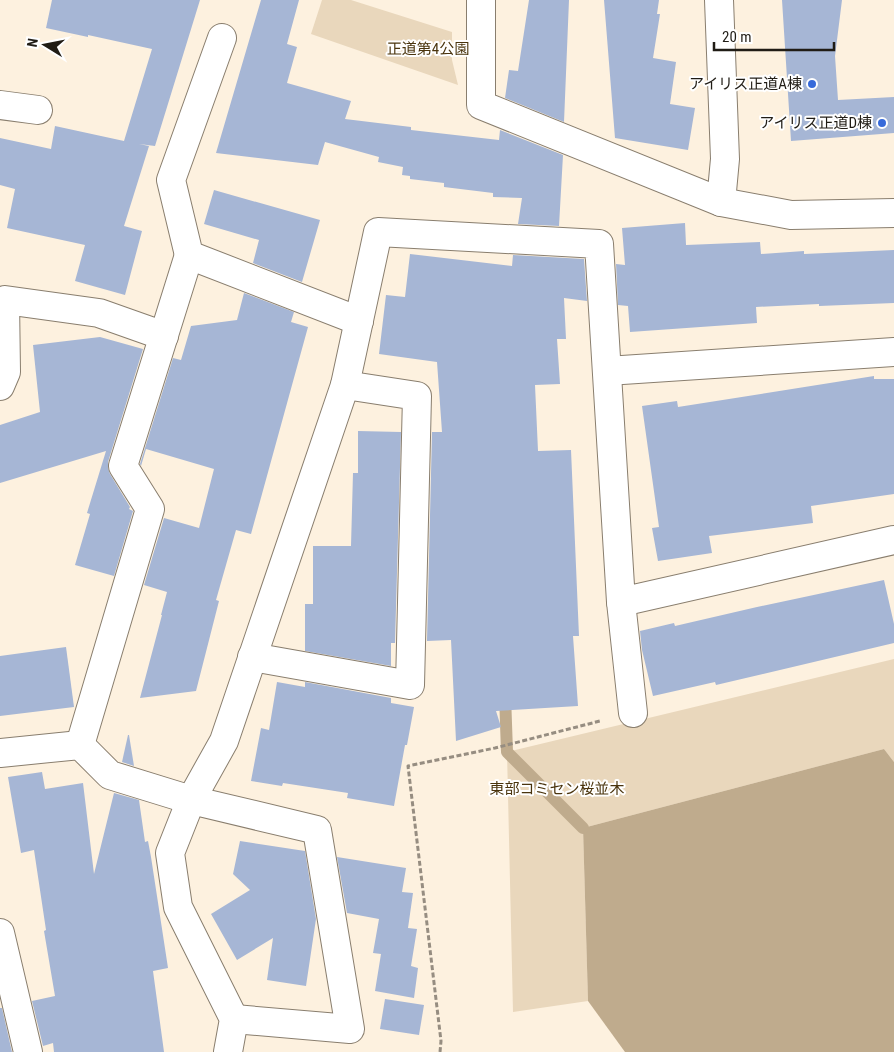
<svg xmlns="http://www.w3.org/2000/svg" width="894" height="1052" font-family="'Roboto Condensed','Noto Sans JP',sans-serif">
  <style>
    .green { fill: #e9d7bc }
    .water { fill: #bfab8d }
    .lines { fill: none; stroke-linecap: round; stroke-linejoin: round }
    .stream { stroke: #bfab8d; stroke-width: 12 }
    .building { fill: #a6b6d5 }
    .minor-casing { stroke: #897e6e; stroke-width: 30 }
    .path { stroke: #968d81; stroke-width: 3; stroke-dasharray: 5 2.5; stroke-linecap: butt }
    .minor { stroke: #fff; stroke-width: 28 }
    .poi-dot { fill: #376ada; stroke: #fff; stroke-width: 2 }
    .labels { text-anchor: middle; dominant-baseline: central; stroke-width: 4; stroke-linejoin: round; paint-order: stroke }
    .park-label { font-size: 15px; fill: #4a340d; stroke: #fff }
    .poi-label { font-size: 15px; fill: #201c15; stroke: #fff; text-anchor: end }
  </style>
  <rect width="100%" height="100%" fill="#fdf1df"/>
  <g class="green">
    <polygon points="322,0 351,0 452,32 452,60 458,85 311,34"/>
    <polygon points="894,659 894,762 884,749 583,828 588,1001 513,1012 507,752"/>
  </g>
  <polygon class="water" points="884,749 894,762 894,1052 625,1052 588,1001 583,828"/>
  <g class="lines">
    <polyline class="stream" points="505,695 507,752 583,828"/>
  </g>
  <g class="building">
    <polygon points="52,0 200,0 155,146 139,144 149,146 124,226 142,231 125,295 75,281 85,245 7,228 15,189 0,185 0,138 51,149 55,126 124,141 152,49 88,35 88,37 46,28"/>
    <polygon points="261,0 299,0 287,44 297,47 287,83 351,101 345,119 411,127 411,130 499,140 500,130 563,155 559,226 518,224 522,198 493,197 493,193 444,187 444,183 410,179 410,176 402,175 403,167 378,162 379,157 325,142 318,165 216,153"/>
    <polygon points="529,0 569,0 564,122 505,98 509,70 518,71"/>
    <polygon points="604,0 659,0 657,14 660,14 653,58 676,62 670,104 695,108 688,150 615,138"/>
    <polygon points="782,0 842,0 835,56 838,100 894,97 894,133 791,141"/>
    <polygon points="214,190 320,220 302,282 253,263 259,240 204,224"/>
    <polygon points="685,223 686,245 760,242 761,254 804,251 804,254 894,250 894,303 819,306 819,304 756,307 757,323 630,332 628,306 618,305 616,264 625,265 622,228"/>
    <polygon points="410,254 512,266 513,255 584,259 587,301 564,298 566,339 557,339 560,384 535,385 538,451 571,450 579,636 573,636 578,706 496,711 501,727 456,741 451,640 427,641 427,640 432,432 442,432 437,362 379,354 386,295 405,297"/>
    <polygon points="244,293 294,312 291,322 308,327 251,534 236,530 216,600 219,601 196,691 140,698 162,615 161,615 167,592 144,585 164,518 199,528 214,469 146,449 141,466 140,464 173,358 181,360 191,326 237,320"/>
    <polygon points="100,337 143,349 108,462 108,468 110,474 130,507 129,509 133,511 114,576 75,565 90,514 87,513 106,451 0,483 0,425 40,412 33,345"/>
    <polygon points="874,376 874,379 894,379 894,494 811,506 813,523 709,536 712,553 658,561 652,528 659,527 642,406 677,401 678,407"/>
    <polygon points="358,431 401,432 395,643 391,643 391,666 305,651 305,604 313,604 313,546 351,546 353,473 358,473"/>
    <polygon points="884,580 894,624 894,643 716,685 715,682 653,696 642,650 640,631 674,623 675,626 757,607"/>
    <polygon points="66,647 74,707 0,716 0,656"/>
    <polygon points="277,682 305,687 305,682 391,698 391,703 414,707 407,745 405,745 394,806 347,798 348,793 283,783 282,786 251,781 261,728 269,730"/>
    <polygon points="128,735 129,735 134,766 122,762"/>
    <polygon points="42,772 45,789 83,783 94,874 114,793 139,800 145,842 148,841 151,857 168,968 153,971 164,1052 54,1052 53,1043 43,1046 32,1001 55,996 44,931 46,930 34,850 21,853 8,777"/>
    <polygon points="240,841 305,851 316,919 306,986 267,980 273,938 237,960 211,914 250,890 233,874"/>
    <polygon points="337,857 406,868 402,892 413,893 408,928 417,929 411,966 418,968 414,998 375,991 381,954 373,953 379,919 347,913"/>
    <polygon points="385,999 424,1005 419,1035 380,1029"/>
    <polygon points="0,1008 2,1008 12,1052 0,1052"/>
  </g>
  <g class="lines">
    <g class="minor-casing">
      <g id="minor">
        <polyline points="481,0 481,105 721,202 791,215 894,213"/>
        <polyline points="719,0 725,159 721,202"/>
        <polyline points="222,38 171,180 189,255 359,321"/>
        <polyline points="0,105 38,110"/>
        <polyline points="607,371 894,352"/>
        <polyline points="0,386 6,372 5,300 99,313 164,336"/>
        <polyline points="621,602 633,713"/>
        <polyline points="252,657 410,685 417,396 345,385"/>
        <polyline points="80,745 150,509 123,466 189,255"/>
        <polyline points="0,753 80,745 110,775 191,800 317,830 350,1029 234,1019"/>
        <polyline points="0,933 28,1052"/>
        <polyline points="228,1052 234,1019 178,907 170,853 191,800 224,741 345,385 378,232 599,244 621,602 894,540"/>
      </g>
    </g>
    <polyline class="path" points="440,1052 441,1041 408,766 495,748 600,721"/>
    <use href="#minor" class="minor"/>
  </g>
  <g class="poi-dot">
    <circle cx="812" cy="84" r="5"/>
    <circle cx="882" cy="123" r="5"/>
  </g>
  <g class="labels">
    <g class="park-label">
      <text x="428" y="49">正道第4公園</text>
      <text x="557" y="789">東部コミセン桜並木</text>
    </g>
    <g class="poi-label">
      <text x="802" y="84">アイリス正道A棟</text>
      <text x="872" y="123">アイリス正道D棟</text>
    </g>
  </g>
  <g transform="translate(45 45) rotate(280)" stroke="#ffffff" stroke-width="4" paint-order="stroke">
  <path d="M0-4L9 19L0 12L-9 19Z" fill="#201c15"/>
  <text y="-8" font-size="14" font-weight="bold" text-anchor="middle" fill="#201c15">N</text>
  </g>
  <path d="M714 42v8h120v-8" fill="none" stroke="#201c15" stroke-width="2.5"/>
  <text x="722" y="42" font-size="15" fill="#201c15" stroke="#ffffff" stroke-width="4" paint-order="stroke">20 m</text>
</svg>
